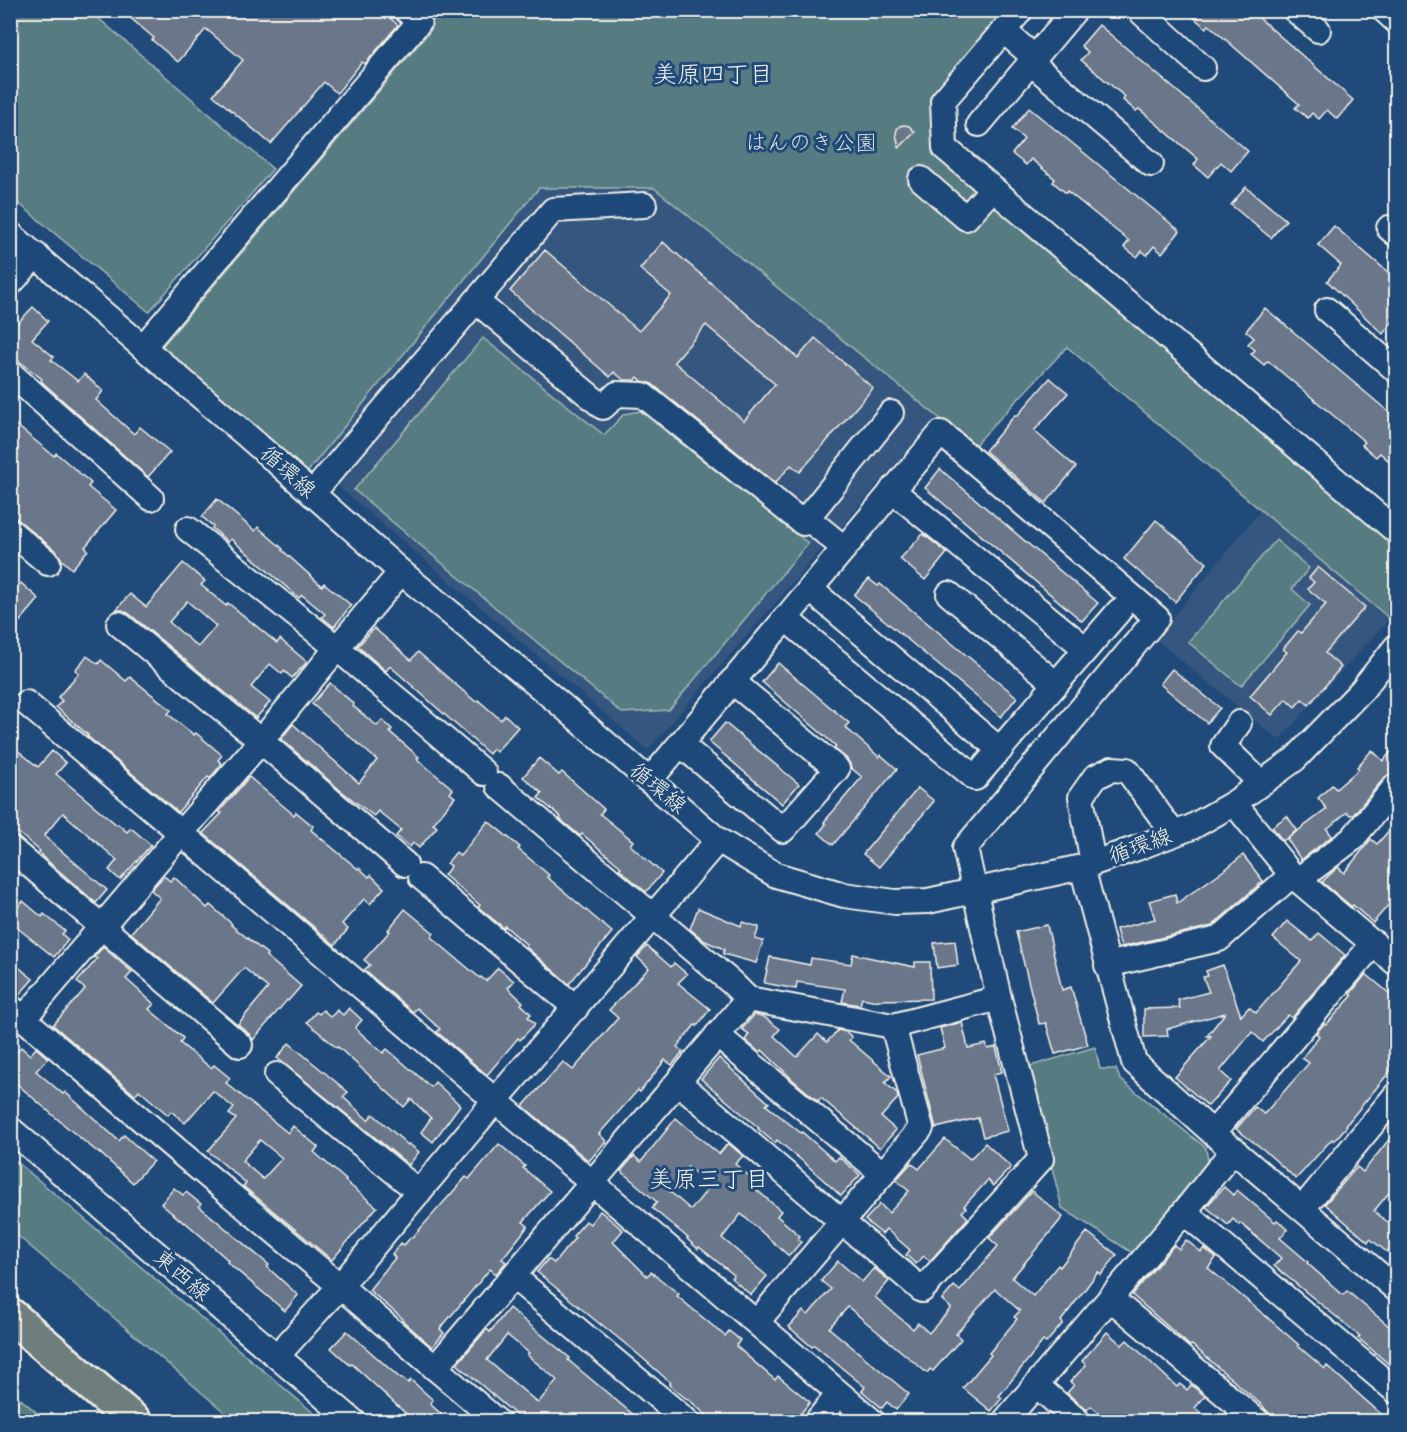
<svg xmlns="http://www.w3.org/2000/svg" width="1407" height="1432" font-family="'Comic Neue','Klee One',sans-serif">
  <style>
    .built { fill: #36577e }
    .green { fill: #577c82; stroke: #a6b6b5; stroke-width: 1.5 }
    .building { fill: #6b7689; stroke: #f4f1e8; stroke-width: 1.5; fill-rule: evenodd }
    .lines { fill: none; stroke-linecap: round; stroke-linejoin: round }
    .minor-casing { stroke: #f4f1e8; stroke-width: 28 }
    .highway-casing { stroke: #f4f1e8; stroke-width: 38 }
    .minor { stroke: #1f4a7a; stroke-width: 24 }
    .highway { stroke: #6d7e7c; stroke-width: 33 }
    .labels { text-anchor: middle; dominant-baseline: central; stroke-width: 6; stroke-linejoin: round; paint-order: stroke }
    .park-label { font-size: 22px; fill: #dcdfd9; stroke: #1f4a7a }
    .street-label { font-size: 22px; fill: #f4f1e8; stroke: #1f4a7a }
    .neighbourhood-label { font-size: 24px; fill: #f4f1e8; stroke: #1f4a7a }
  </style>
  <rect width="100%" height="100%" fill="#1f4a7a"/>
  <filter id="ink" filterUnits="userSpaceOnUse"><feTurbulence type="fractalNoise" baseFrequency=".0167" numOctaves="2"/><feDisplacementMap in="SourceGraphic" scale="12" xChannelSelector="R" yChannelSelector="G"/><feConvolveMatrix kernelMatrix="1 2 1 2 8 2 1 2 1" color-interpolation-filters="sRGB"/></filter>
  <g filter="url(#ink)">
    <g class="built">
      <polygon points="539,188 654,188 937,416 648,750 313,465"/>
      <polygon points="1261,510 1390,618 1279,740 1155,639"/>
    </g>
    <g class="green">
      <polygon points="10,11 90,11 273,169 149,312 11,197"/>
      <polygon points="435,11 1021,11 943,101 945,149 1396,531 1396,624 1067,347 974,446 654,188 539,188 313,465 300,483 154,356 431,30"/>
      <polygon points="483,338 604,435 624,414 640,411 808,543 669,710 622,713 354,490"/>
      <polygon points="1276,540 1309,568 1292,589 1310,605 1241,686 1188,642"/>
      <polygon points="1095,1047 1100,1069 1116,1069 1120,1079 1206,1148 1208,1161 1134,1254 1062,1208 1027,1067"/>
      <polygon points="10,1156 323,1421 235,1421 11,1230"/>
      <polygon points="11,1391 47,1421 11,1421"/>
    </g>
    <g class="building">
      <polygon points="121,10 381,10 398,25 365,64 362,62 337,93 324,82 271,144 213,95 243,60 206,29 178,62 152,40 154,38"/>
      <polygon points="1185,10 1250,10 1353,100 1337,119 1327,110 1319,119 1312,113 1308,118 1295,108 1299,104 1209,25 1206,28"/>
      <polygon points="1099,25 1248,151 1231,171 1221,162 1208,177 1194,165 1198,159 1139,109 1136,111 1123,100 1125,97 1081,60 1088,52 1081,46"/>
      <polygon points="1029,108 1180,231 1162,253 1154,246 1147,255 1142,251 1137,257 1124,247 1129,241 1067,191 1066,193 1053,182 1055,179 1031,159 1026,165 1012,154 1024,139 1012,129"/>
      <polygon points="904,125 909,126 915,132 899,148 896,134 897,129 900,126"/>
      <polygon points="1246,187 1286,220 1271,238 1231,205"/>
      <polygon points="1334,226 1396,279 1396,317 1383,334 1327,281 1341,265 1318,245"/>
      <path d="M663 242 798 358 815 338 873 388 800 472 791 465 775 483 652 384 642 381 638 377 635 380H624L614 372 610 377 510 291 545 250 639 331 671 295 640 269ZM706 325 775 384 744 421 674 362Z"/>
      <polygon points="33,307 48,321 32,339 54,357 51,360 78,381 84,374 103,391 96,400 134,434 140,427 170,452 148,477 41,381 42,379 10,354 10,331"/>
      <polygon points="1265,308 1396,418 1396,467 1380,453 1376,457 1362,445 1365,442 1268,361 1264,365 1251,354 1255,350 1248,344 1254,338 1246,331"/>
      <polygon points="1050,378 1068,393 1034,431 1076,467 1046,503 985,451 1015,415 1017,416"/>
      <polygon points="10,420 54,456 56,453 91,483 88,487 116,510 85,547 88,550 72,569 62,560 57,552 10,513"/>
      <polygon points="940,469 1098,603 1082,621 925,488"/>
      <polygon points="217,499 255,531 258,527 283,549 282,550 322,586 324,583 351,605 334,627 322,617 325,614 302,595 299,598 231,539 228,542 212,528 213,526 202,517"/>
      <polygon points="1156,520 1207,563 1175,602 1124,559"/>
      <polygon points="923,534 947,553 925,580 900,559"/>
      <path d="M183 563 205 581 201 585 226 606 228 603 277 643 280 639 307 662 292 678 284 671 282 674 270 664 251 687 270 702 256 718 128 613 122 610H116L130 594 146 607ZM187 601 216 626 198 647 169 622Z"/>
      <polygon points="1318,567 1365,607 1325,653 1341,667 1309,705 1302,699 1295,707 1286,699 1272,715 1250,696 1287,652 1283,649 1298,631 1301,633 1326,604 1308,589 1314,582 1309,578"/>
      <polygon points="869,579 878,586 880,584 1017,697 1001,717 854,595"/>
      <polygon points="21,583 39,599 10,633 10,594"/>
      <polygon points="374,628 411,660 418,652 476,702 478,700 501,720 505,715 518,727 496,752 493,749 489,754 390,666 386,671 362,650 363,650 358,646"/>
      <polygon points="87,656 98,664 101,660 126,681 130,677 171,710 168,714 194,735 196,733 222,755 218,760 222,764 210,778 208,777 178,812 87,736 88,735 56,707 62,701 58,697 79,673 75,670"/>
      <polygon points="778,663 849,723 845,727 879,757 881,755 897,769 833,845 819,833 826,824 824,822 862,777 851,768 850,764 847,759 834,748 836,746 762,682"/>
      <polygon points="1172,669 1220,708 1207,723 1160,684"/>
      <polygon points="330,683 354,704 353,706 377,726 382,720 392,729 390,732 419,757 417,759 453,789 450,793 455,797 433,824 437,827 419,848 413,843 410,847 396,836 401,830 378,811 374,816 340,790 281,739 293,724 359,783 377,760 312,704"/>
      <polygon points="725,723 799,784 782,804 709,742"/>
      <polygon points="10,744 38,767 52,751 66,763 56,774 117,825 118,824 127,832 131,828 151,845 120,880 109,870 117,860 63,813 44,836 107,890 96,903 43,857 39,852 40,851 10,826"/>
      <polygon points="1396,746 1396,770 1385,777 1353,815 1350,815 1347,812 1327,829 1332,836 1301,860 1287,839 1327,809 1318,798 1332,785 1336,789 1359,769 1357,767 1372,750 1383,761"/>
      <polygon points="539,758 559,775 562,772 604,809 600,814 633,841 630,845 662,873 646,892 619,869 621,867 582,834 580,836 560,819 561,817 538,798 542,793 523,777"/>
      <polygon points="249,777 294,815 296,812 313,826 311,830 358,869 359,868 369,877 371,875 384,888 370,904 364,899 342,924 348,929 335,945 203,833 222,813 219,812"/>
      <polygon points="918,788 934,801 879,867 863,854"/>
      <polygon points="1287,816 1297,830 1283,841 1272,827"/>
      <polygon points="488,821 520,847 518,849 549,875 547,877 612,932 569,984 526,947 527,945 505,926 504,928 478,907 480,905 444,875 451,866 447,863 456,852 460,856"/>
      <polygon points="1396,823 1396,896 1373,923 1353,905 1352,907 1322,882 1338,867 1344,873 1371,839 1377,844"/>
      <polygon points="1243,855 1263,881 1212,926 1121,947 1116,929 1155,919 1149,901 1175,894 1177,903 1227,868"/>
      <polygon points="164,876 170,881 174,877 207,908 210,905 232,924 231,925 267,954 266,956 301,986 288,1001 287,1000 253,1040 249,1034 238,1024 268,988 244,968 213,1003 131,933 160,898 151,890"/>
      <polygon points="10,900 18,907 23,901 42,917 44,914 65,931 62,934 68,940 54,957 10,922"/>
      <polygon points="698,908 741,926 742,922 759,927 755,939 763,941 756,963 723,954 724,949 705,941 690,929"/>
      <polygon points="405,909 434,933 431,937 480,978 481,977 486,981 498,968 514,981 508,988 523,1002 521,1004 531,1014 528,1017 535,1024 520,1040 518,1038 487,1075 437,1032 440,1029 417,1008 413,1012 364,970 370,965 364,960 390,931 388,930"/>
      <polygon points="1287,921 1312,941 1319,933 1345,955 1292,1018 1288,1015 1263,1042 1252,1032 1220,1071 1231,1081 1208,1106 1175,1077 1211,1036 1207,1036 1225,1013 1167,1029 1168,1036 1144,1037 1144,1009 1180,1008 1178,1000 1209,992 1203,977 1208,976 1206,971 1223,965 1241,1016 1249,1007 1256,1013 1301,961 1273,938"/>
      <polygon points="1047,925 1062,990 1071,987 1088,1045 1055,1054 1046,1023 1039,1024 1016,932"/>
      <polygon points="955,941 958,965 937,968 934,943"/>
      <polygon points="647,946 671,967 674,963 687,974 678,983 710,1009 697,1026 695,1025 677,1047 683,1052 672,1065 665,1060 640,1092 638,1090 599,1134 606,1141 589,1161 523,1106 563,1062 573,1070 618,1018 609,1010 649,968 637,957"/>
      <path d="M103 947 132 972 126 979 154 1004 149 1009 183 1038 180 1043 211 1068 214 1065 230 1078 226 1083 288 1133 293 1126 318 1147 314 1152 346 1180 345 1181 377 1207 332 1260 243 1186 246 1183 208 1151 236 1119 229 1114 234 1108 213 1091 185 1123 171 1111 168 1115 139 1090 135 1095 53 1025 85 989 77 982 97 959 94 957ZM260 1140 282 1158 263 1179 242 1161Z"/>
      <polygon points="853,954 915,967 915,962 930,962 931,999 877,1000 877,1001 862,998 860,1005 842,1002 845,989 797,982 796,989 764,983 770,957 810,965 811,958 851,964"/>
      <polygon points="10,960 33,979 19,995 10,989"/>
      <polygon points="1366,974 1396,999 1396,1064 1346,1125 1347,1126 1334,1141 1332,1139 1296,1179 1264,1150 1236,1129 1255,1107 1264,1114 1309,1063 1302,1058 1319,1036 1316,1033 1324,1024 1326,1025 1352,996 1350,994"/>
      <polygon points="349,1008 362,1020 355,1028 383,1053 387,1049 431,1087 435,1082 460,1105 433,1142 421,1132 431,1118 411,1099 404,1107 338,1047 337,1048 307,1022 316,1012 319,1014 323,1010 331,1017 337,1010 343,1015"/>
      <polygon points="754,1015 764,1017 780,1029 774,1036 797,1057 818,1034 827,1042 838,1030 846,1032 852,1037 849,1040 891,1076 885,1083 897,1093 898,1098 881,1117 896,1130 880,1148 821,1098 818,1101 794,1081 762,1050 760,1053 745,1040 749,1034 742,1029"/>
      <polygon points="962,1022 968,1048 986,1044 988,1049 996,1047 1002,1072 993,1074 1008,1131 983,1137 978,1118 936,1128 917,1055 945,1048 940,1028"/>
      <polygon points="289,1043 348,1092 343,1097 368,1120 373,1114 408,1145 409,1144 419,1152 409,1165 277,1058"/>
      <polygon points="21,1047 30,1055 36,1048 48,1058 36,1071 63,1094 65,1092 119,1141 124,1135 153,1161 133,1183 100,1153 100,1154 69,1129 10,1078 10,1060"/>
      <polygon points="719,1058 769,1103 766,1105 801,1133 802,1132 835,1161 839,1157 860,1175 841,1196 807,1165 777,1140 775,1143 758,1129 759,1128 701,1079"/>
      <path d="M676 1118 719 1154 728 1143 743 1156 735 1164 755 1181 751 1185 781 1211 777 1216 800 1236 798 1239 801 1242 789 1256 741 1214 722 1238 767 1276 751 1295 731 1278 734 1275 699 1247 698 1249 687 1239 688 1238 652 1208 657 1202 621 1171 634 1156 641 1162ZM688 1167 710 1186 691 1210 668 1190Z"/>
      <polygon points="1396,1131 1396,1184 1374,1211 1396,1229 1396,1241 1387,1252 1370,1239 1368,1242 1325,1204 1357,1167 1363,1172"/>
      <polygon points="945,1139 970,1159 985,1143 1011,1167 993,1186 988,1180 964,1206 966,1208 962,1212 968,1218 930,1261 924,1256 916,1264 906,1255 910,1250 886,1229 882,1234 865,1220 880,1204 889,1213 909,1191 896,1180 911,1163 919,1169"/>
      <polygon points="499,1144 525,1166 523,1168 550,1191 523,1222 528,1226 502,1259 506,1262 496,1274 490,1269 440,1329 444,1333 432,1347 402,1320 403,1319 369,1290 395,1258 392,1254 401,1243 404,1245 411,1237 412,1238 466,1177 469,1179"/>
      <polygon points="1224,1187 1233,1195 1237,1190 1275,1222 1277,1220 1288,1229 1280,1238 1308,1262 1307,1263 1343,1295 1347,1291 1396,1332 1396,1357 1390,1365 1358,1338 1360,1336 1274,1266 1281,1258 1240,1223 1239,1225 1233,1219 1228,1225 1206,1207"/>
      <polygon points="174,1188 183,1195 186,1192 201,1204 199,1206 269,1265 267,1267 298,1295 285,1311 227,1262 228,1260 185,1222 184,1223 161,1204"/>
      <polygon points="1032,1191 1063,1217 1012,1278 1033,1296 1058,1265 1060,1267 1087,1232 1117,1255 1101,1275 1098,1272 1061,1321 1063,1323 1046,1343 1043,1341 999,1396 1002,1398 991,1411 963,1388 991,1355 989,1353 1017,1319 1014,1317 1020,1311 995,1289 956,1334 961,1339 933,1371 930,1369 927,1373 848,1307 829,1328 909,1394 896,1410 887,1402 882,1408 862,1391 865,1387 814,1345 812,1347 789,1327 803,1311 808,1315 831,1289 821,1281 838,1261 862,1282 874,1268 889,1281 875,1297 913,1329 918,1323 929,1333 951,1308 942,1300 954,1286 960,1291 998,1246 989,1238"/>
      <polygon points="600,1211 623,1230 613,1242 647,1276 651,1272 679,1294 677,1296 725,1336 729,1331 740,1340 736,1346 775,1380 778,1376 810,1402 797,1418 793,1415 788,1422 714,1422 688,1399 688,1400 669,1385 671,1383 639,1355 601,1324 601,1325 537,1272 548,1259 554,1263 575,1238 573,1236 586,1221 590,1224"/>
      <polygon points="1186,1240 1201,1252 1204,1248 1216,1258 1208,1268 1268,1318 1299,1345 1298,1346 1325,1369 1327,1366 1390,1422 1278,1422 1264,1408 1264,1407 1192,1345 1190,1346 1132,1295 1174,1245 1179,1249"/>
      <path d="M509 1308 570 1358 568 1360 642 1422H524L457 1364 487 1329 490 1332ZM507 1335 529 1353 527 1355 557 1380 538 1403 487 1360Z"/>
      <polygon points="347,1331 401,1379 402,1378 408,1383 411,1380 433,1400 430,1404 450,1422 415,1422 352,1364 350,1365 331,1348"/>
      <polygon points="1107,1332 1122,1345 1127,1340 1177,1387 1180,1384 1187,1390 1191,1385 1204,1395 1205,1396 1195,1408 1210,1422 1110,1422 1091,1406 1087,1410 1067,1393 1074,1385 1070,1382 1086,1365 1082,1361"/>
    </g>
    <g class="lines">
      <g class="minor-casing">
        <g id="minor">
          <polyline points="1021,10 943,101 945,148 1396,531"/>
          <polyline points="1139,10 1203,68"/>
          <polyline points="1295,10 1318,30"/>
          <polyline points="1384,10 1396,21"/>
          <polyline points="1004,31 1035,58"/>
          <polyline points="1031,63 1151,164"/>
          <polyline points="979,124 1075,10"/>
          <polyline points="921,179 966,218 992,189"/>
          <polyline points="1389,228 1396,234"/>
          <polyline points="10,234 245,434 401,572 558,702 718,840 776,875 844,895 895,902 928,901 1082,867 1137,848 1192,827 1234,803 1295,759 1362,690 1396,647"/>
          <polyline points="10,284 36,255"/>
          <polyline points="476,301 603,407 617,394 643,395 803,523 891,413"/>
          <polyline points="1327,310 1396,370"/>
          <polyline points="143,347 419,22 406,10"/>
          <polyline points="10,373 151,498"/>
          <polyline points="892,490 1086,649"/>
          <polyline points="312,494 553,210 644,205"/>
          <polyline points="807,518 844,548"/>
          <polyline points="188,529 337,648 484,773"/>
          <polyline points="10,531 48,563"/>
          <polyline points="810,589 1000,750"/>
          <polyline points="949,594 1056,684"/>
          <polyline points="785,618 975,778 1119,611"/>
          <polyline points="119,624 261,741 405,864"/>
          <polyline points="26,703 181,833 873,1422"/>
          <polyline points="1239,723 1223,746 1261,783"/>
          <polyline points="680,744 783,830 837,769 732,681"/>
          <polyline points="649,781 941,433 1157,618 965,848 999,998 1041,1159 922,1290 678,1082"/>
          <polyline points="499,786 732,983 748,999 893,1026 999,998"/>
          <polyline points="1234,803 1292,875 1396,963"/>
          <polyline points="10,848 240,1045"/>
          <polyline points="1093,863 1081,797 1095,777 1112,769 1127,770 1174,834"/>
          <polyline points="1082,867 1134,1062 1213,1133 1396,1289"/>
          <polyline points="421,877 576,1008"/>
          <polyline points="1298,880 1352,839 1396,786"/>
          <polyline points="1107,965 1219,939 1292,875"/>
          <polyline points="10,1007 177,1150 340,1286 498,1422"/>
          <polyline points="24,1018 181,833 261,741 337,648 401,572"/>
          <polyline points="717,1035 883,1174"/>
          <polyline points="277,1075 419,1192"/>
          <polyline points="10,1129 354,1422"/>
          <polyline points="1213,1133 1374,943"/>
          <polyline points="1303,1208 1396,1095"/>
          <polyline points="1184,1212 1396,1391"/>
          <polyline points="514,1277 688,1422"/>
          <polyline points="1110,1298 1258,1422"/>
          <path d="M757 1322C811 1257 867 1194 921 1128L893 1026"/>
          <polyline points="277,1356 340,1286 495,1101 718,840"/>
          <polyline points="435,1368 748,999"/>
          <polyline points="1036,1385 1079,1422"/>
          <polyline points="816,1422 839,1394"/>
          <polyline points="1004,1422 1184,1212 1234,1149"/>
        </g>
      </g>
      <g class="highway-casing">
        <polyline id="highway" points="10,1315 135,1422"/>
      </g>
      <use href="#minor" class="minor"/>
      <use href="#highway" class="highway"/>
    </g>
  </g>
  <g class="labels">
    <g class="park-label">
      <text x="811" y="143">はんのき公園</text>
    </g>
    <g class="street-label">
      <text transform="translate(288 472) rotate(42)">循環線</text>
      <text transform="translate(658 788) rotate(40)">循環線</text>
      <text transform="translate(1140 846) rotate(-20)">循環線</text>
      <text transform="translate(182 1275) rotate(40)">東西線</text>
    </g>
    <g class="neighbourhood-label">
      <text x="713" y="74">美原四丁目</text>
      <text x="709" y="1179">美原三丁目</text>
    </g>
  </g>
  <rect width="1407" height="1432" fill="none" stroke="#1f4a7a" stroke-width="36"/>
  <rect x="18" y="18" width="1371" height="1396" fill="none" stroke="#f4f1e8" stroke-width="2" filter="url(#ink)"/>
</svg>
